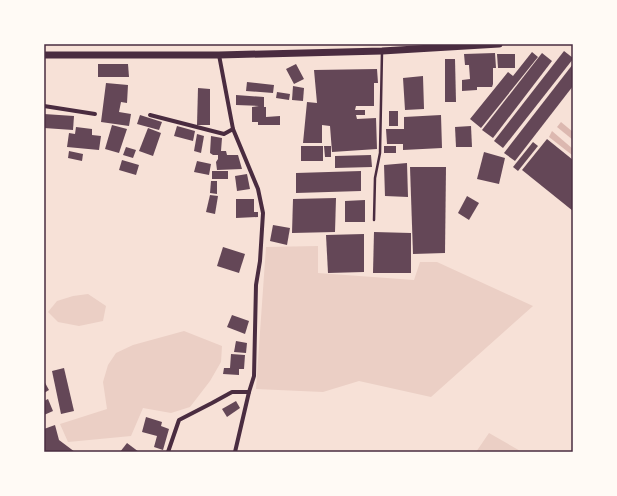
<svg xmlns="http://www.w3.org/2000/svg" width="617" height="496" font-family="Karla,sans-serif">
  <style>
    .green { fill: #ebcfc5 }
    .water { fill: #dcb8b0 }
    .building { fill: #644757 }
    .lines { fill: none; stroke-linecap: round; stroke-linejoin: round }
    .service { stroke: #4a2c40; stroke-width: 2.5 }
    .minor { stroke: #4a2c40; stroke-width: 4 }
    .secondary { stroke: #4a2c40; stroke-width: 7 }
    .neatline { fill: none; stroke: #4a2c40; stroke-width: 1.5 }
  </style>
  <rect width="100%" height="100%" fill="#f7e1d7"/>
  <g class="green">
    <polygon points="318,246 318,273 414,280 420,262 437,262 533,306 431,397 359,381 323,392 256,389 266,247"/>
    <polygon points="88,294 106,306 103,321 79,326 58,322 48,312 57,301 73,296"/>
    <polygon points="184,331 222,346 221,362 210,381 190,407 171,413 143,408 131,436 68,442 60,424 107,409 103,382 108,365 116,353 133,345"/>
    <polygon points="489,433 522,452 476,452"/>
  </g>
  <g class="water">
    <polygon points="561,122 573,132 573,140 557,127"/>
    <polygon points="552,131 573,149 573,154 572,155 549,137"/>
  </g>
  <g class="building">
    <polygon points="564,51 573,58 573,59 503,148 494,141"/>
    <polygon points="532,52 538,57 481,128 470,119 508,72 513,76"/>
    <polygon points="495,53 496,68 493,68 493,84 492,87 477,87 477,90 462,91 462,80 470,79 469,65 465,65 464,54"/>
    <polygon points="542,53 552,61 493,138 482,130"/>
    <polygon points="497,54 515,54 515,68 498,68"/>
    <polygon points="445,59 455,59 456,102 445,102"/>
    <polygon points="98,64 128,64 129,77 98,77"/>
    <polygon points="296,64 304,79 294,84 286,69"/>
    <polygon points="573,64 573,86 515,161 504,153"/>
    <polygon points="377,69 378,83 374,83 374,106 356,106 355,110 365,110 365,115 356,115 357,119 376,118 377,149 332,152 330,126 322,125 322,143 303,143 307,102 317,103 314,70"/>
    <polygon points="423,76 424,109 405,110 403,78"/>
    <polygon points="247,82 274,85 273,93 246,91"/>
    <polygon points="106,83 128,85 127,103 121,102 119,112 131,114 129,126 101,122"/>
    <polygon points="293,86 304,88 303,101 292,100"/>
    <polygon points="198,88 210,89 210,125 197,125"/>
    <polygon points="277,92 290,94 289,100 276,98"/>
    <polygon points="236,95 264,97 264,107 266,107 266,117 280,116 280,125 258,125 258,122 252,122 252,107 259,106 236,105"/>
    <rect x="389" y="111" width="9" height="15"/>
    <polygon points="44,114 74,116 73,130 44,128"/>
    <polygon points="140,115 162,122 159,130 137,124"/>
    <polygon points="441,115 442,148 403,150 403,144 387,144 386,129 404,129 404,117"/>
    <polygon points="112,125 127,129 119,153 105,149"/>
    <polygon points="177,126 195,131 193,141 174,136"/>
    <polygon points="471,126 472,147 456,147 455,127"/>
    <polygon points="76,127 92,129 92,135 101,136 99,150 67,147 69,133 75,134"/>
    <polygon points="148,128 161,133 153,156 139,151"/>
    <polygon points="197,134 204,136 201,153 194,151"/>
    <polygon points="211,136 222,138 221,151 226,151 227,155 238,155 242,169 217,170 216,162 218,159 218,155 213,155 210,153"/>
    <polygon points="547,139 573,160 573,211 522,170"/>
    <polygon points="533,142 538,146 518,171 513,167"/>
    <rect x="301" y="146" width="22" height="15"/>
    <polygon points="324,146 331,146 331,157 325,157"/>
    <rect x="384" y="146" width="12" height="7"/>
    <polygon points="126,147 136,150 133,158 123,155"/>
    <polygon points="69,151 83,154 82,161 68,158"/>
    <polygon points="484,152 505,158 499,184 477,179"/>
    <polygon points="371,155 372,167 335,168 335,156"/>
    <polygon points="122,160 139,165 136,175 119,170"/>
    <polygon points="197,161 211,164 209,175 194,172"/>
    <polygon points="407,163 408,197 385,196 384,165"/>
    <polygon points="410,167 446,167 445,253 413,254"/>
    <rect x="212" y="171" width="16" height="8"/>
    <polygon points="361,171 361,191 296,193 296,173"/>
    <polygon points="247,174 250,189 237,191 235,176"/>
    <polygon points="211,181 217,181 217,194 210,193"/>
    <polygon points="210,195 218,196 215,214 206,212"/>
    <polygon points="467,196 479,203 469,220 458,213"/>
    <polygon points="336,198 335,232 292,233 293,199"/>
    <polygon points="236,199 254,199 254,212 258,212 258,217 236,218"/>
    <polygon points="365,200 365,222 345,222 345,201"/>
    <polygon points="273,225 290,228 287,245 270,241"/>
    <polygon points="374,232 411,233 411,273 373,273"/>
    <polygon points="364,234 364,272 328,273 326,235"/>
    <polygon points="223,247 245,254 239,273 217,266"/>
    <polygon points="232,315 249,321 245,334 227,327"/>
    <polygon points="236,341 247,343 246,353 234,352"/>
    <polygon points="231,354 245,355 244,369 239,369 239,375 223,374 224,368 230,368"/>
    <polygon points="64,368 74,411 61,414 52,371"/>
    <polygon points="44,381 49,390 44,393"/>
    <polygon points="48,399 53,411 44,415 44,401"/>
    <polygon points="236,401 240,408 227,417 222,409"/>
    <polygon points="146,417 162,422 161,426 169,429 163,450 154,447 157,436 142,432"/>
    <polygon points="55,425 59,440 75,452 44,452 44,429"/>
    <polygon points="127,443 139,452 120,452"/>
  </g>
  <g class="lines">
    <polyline class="service" points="374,220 375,178 380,153 382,52"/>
    <g class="minor">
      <polyline points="219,55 233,129 258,189 263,213 260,261 256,285 254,376 249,392 235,452"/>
      <polyline points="44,106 95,114"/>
      <polyline points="150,115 224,134 233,129"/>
      <polyline points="168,452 179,420 212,403 232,392 249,392"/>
    </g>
    <polyline class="secondary" points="44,55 219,55 382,51 499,44"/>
  </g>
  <rect width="617" height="496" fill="none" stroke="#fffaf5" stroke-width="90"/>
  <rect x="45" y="45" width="527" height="406" class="neatline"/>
</svg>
